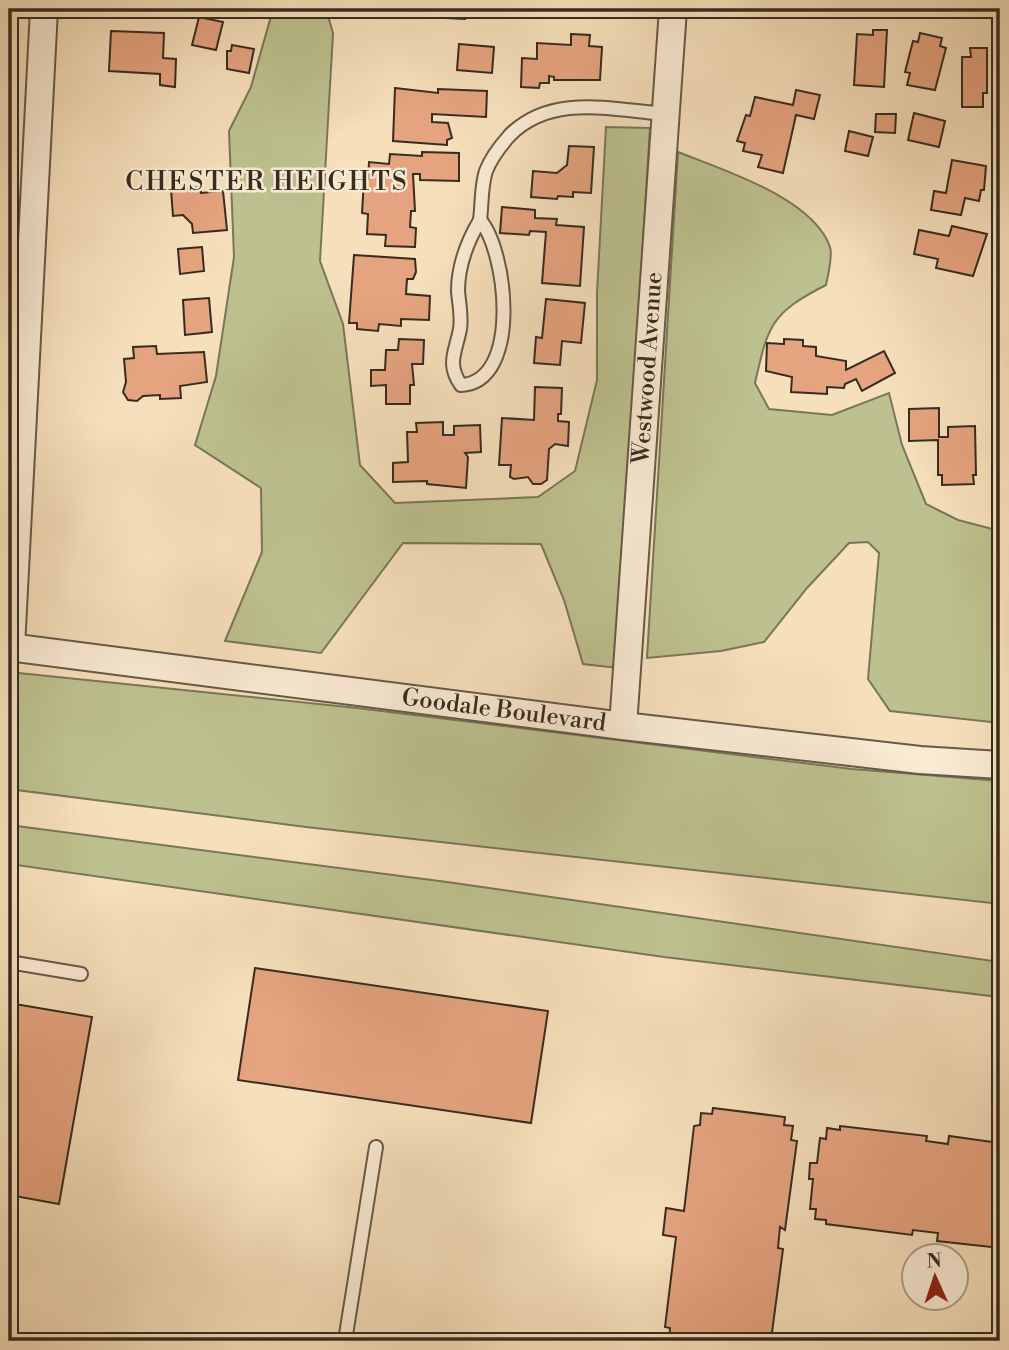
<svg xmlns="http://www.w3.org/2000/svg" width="1009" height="1350" font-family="'Libre Bodoni',serif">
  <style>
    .green { fill: #bdc18f; stroke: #7a7658; stroke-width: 2 }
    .building { fill: #e5a37f; stroke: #362c20; stroke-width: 2 }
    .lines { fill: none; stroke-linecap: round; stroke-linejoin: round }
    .lane-casing { stroke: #665947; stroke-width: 16 }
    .street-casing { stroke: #665947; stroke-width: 30 }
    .lane { stroke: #f9ead3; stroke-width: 12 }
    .street { stroke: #f9ead3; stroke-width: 26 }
    .labels { text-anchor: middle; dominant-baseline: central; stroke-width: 5; stroke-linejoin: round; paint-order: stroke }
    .street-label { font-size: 24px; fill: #362c20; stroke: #f9ead3 }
    .neighbourhood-label { font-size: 26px; letter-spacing: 2px; fill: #362c20; stroke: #f9ead3 }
  </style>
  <rect width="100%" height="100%" fill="#f6dfbb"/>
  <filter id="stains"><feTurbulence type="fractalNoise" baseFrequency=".00286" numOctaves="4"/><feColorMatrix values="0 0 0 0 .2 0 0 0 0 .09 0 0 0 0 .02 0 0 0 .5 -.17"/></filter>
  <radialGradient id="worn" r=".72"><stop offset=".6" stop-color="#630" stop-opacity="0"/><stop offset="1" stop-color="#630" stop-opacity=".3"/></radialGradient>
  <g class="green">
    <polygon points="273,9 326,9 333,33 320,261 343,324 360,465 395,503 538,497 575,471 597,380 597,293 606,127 650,128 617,668 583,664 564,600 541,544 403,543 321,653 225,641 262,552 261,488 195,445 216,376 234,257 229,131 251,87"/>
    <path d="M678 152C723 170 813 198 830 247 833 257 828 274 826 285 771 313 768 325 755 383L769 409 832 415 889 393 902 445 926 504 958 520 1000 531V723L890 711 868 679 879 553 868 542 849 543 807 588 764 642 721 651 647 658Z"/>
    <polygon points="9,672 357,708 852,769 1000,781 1000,904 306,827 9,789"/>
    <polygon points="9,825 447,882 1000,962 1000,997 664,957 9,864"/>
  </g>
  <g class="building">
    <polygon points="447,9 472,9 471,12 465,12 465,19 446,18"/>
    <polygon points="199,17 223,22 216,50 192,45"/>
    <polygon points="873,30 887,30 884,87 854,85 857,34 873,35"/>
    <polygon points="111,31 164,33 163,58 176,59 175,87 160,85 160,74 109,71"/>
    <polygon points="920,33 942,38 940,46 946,48 935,90 907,85 910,73 905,72 913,41 918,42"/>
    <polygon points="571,34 590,35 589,46 602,47 600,80 554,80 554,77 549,76 549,83 540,83 539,88 521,87 522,58 537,59 537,43 571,45"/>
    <polygon points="459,44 494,47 492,73 457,70"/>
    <polygon points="232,45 254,49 249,73 227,69 227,51 231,51"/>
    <polygon points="970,48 987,48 987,93 983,93 983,107 962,107 962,57 971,57"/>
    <polygon points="395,88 438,93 438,89 487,91 486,117 432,114 432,122 448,123 452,138 447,140 447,145 393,141"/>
    <polygon points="796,90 820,95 814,119 796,115 783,173 758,167 762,155 743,151 745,143 737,141 746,115 750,116 755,97 793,105"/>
    <polygon points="914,113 945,121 939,147 908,140"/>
    <polygon points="876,114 896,114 895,133 875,132"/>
    <polygon points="849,131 873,137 868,156 845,151"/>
    <polygon points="569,146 594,147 591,193 573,192 573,197 558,196 557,199 531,197 533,171 557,173 567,165"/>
    <polygon points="422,152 459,153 459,181 420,180 420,174 413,174 415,211 411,211 410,227 416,228 415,247 385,246 386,235 367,234 368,214 362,213 364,179 368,179 369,162 389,164 390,154 422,156"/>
    <polygon points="952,160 986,166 984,190 981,190 979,201 965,198 961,215 931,210 934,191 946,193"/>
    <polygon points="200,187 201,193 223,191 227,230 193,233 192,224 183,215 173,216 171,190"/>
    <polygon points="502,207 535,210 535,218 557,219 556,225 584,227 580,286 542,283 546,232 530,231 529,235 500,233"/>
    <polygon points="952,226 987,234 973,276 936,268 938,259 914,254 919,230 949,236"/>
    <polygon points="202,247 204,271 180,274 178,249"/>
    <polygon points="354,255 415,259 416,272 413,279 407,279 406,294 430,296 429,320 401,319 401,326 379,324 378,331 357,329 357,323 349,323"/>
    <polygon points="209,298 212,332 185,335 183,300"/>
    <polygon points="546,299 585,303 581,343 562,341 560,365 534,363 536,337 542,338"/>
    <polygon points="399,339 424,340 423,364 412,364 414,385 410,385 410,404 386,404 386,385 371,386 371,370 385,370 386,350 398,350"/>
    <polygon points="784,339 803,340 803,346 816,347 816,356 846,361 846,370 884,351 895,373 862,391 856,379 845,384 844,388 827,387 827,394 791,392 792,377 766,371 767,343 784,344"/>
    <polygon points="156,346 157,354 204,352 207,382 180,386 181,398 160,399 160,395 143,396 137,401 128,400 123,392 126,382 124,359 134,358 133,347"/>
    <polygon points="535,387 562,388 561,414 558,414 558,421 569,422 568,446 555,444 549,449 547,480 541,484 533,484 528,477 514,479 510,477 511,465 499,465 502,418 534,420"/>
    <polygon points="939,408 939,437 948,437 948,427 975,426 976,475 973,475 974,484 942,485 942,475 938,475 938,440 909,441 909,409"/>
    <polygon points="443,422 443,435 454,435 454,426 480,425 481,452 465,453 468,457 466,488 427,484 427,481 393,482 393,463 408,462 407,432 417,432 416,423"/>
    <polygon points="255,968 548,1011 531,1123 238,1080"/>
    <polygon points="9,1003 92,1017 59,1204 9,1195"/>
    <polygon points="713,1108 785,1117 784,1125 793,1126 791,1140 797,1141 785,1230 780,1227 778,1248 783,1249 771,1340 669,1341 670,1328 665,1327 676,1237 663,1235 666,1208 684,1211 694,1126 700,1125 701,1113 712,1114"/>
    <polygon points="840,1126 927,1136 926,1141 948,1144 949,1136 1000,1143 1000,1248 937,1241 938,1233 913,1230 912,1235 826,1224 826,1220 815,1219 816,1209 810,1209 813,1179 809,1179 810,1163 817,1163 820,1138 826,1139 827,1128 840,1130"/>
  </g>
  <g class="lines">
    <g class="lane-casing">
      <g id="lane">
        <path d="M480 220C507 251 522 382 461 385 446 364 456 351 460 329 462 317 459 303 458 291 458 265 467 242 480 220Z"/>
        <path d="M480 220C482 205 481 186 486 171 491 158 501 145 510 135 552 93 612 110 666 114"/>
        <polyline points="9,962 81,974"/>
        <polyline points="345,1341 376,1147"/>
      </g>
    </g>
    <g class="street-casing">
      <g id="street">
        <path id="s1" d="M9 647 623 726 920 760 1000 765"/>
        <polyline points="11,647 44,9"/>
        <path id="s2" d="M623 726 673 9"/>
      </g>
    </g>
    <use href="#lane" class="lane"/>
    <use href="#street" class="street"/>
  </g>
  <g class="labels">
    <g class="street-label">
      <text stroke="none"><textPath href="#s2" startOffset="359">Westwood Avenue</textPath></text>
      <text stroke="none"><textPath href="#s1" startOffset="499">Goodale Boulevard</textPath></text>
    </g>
    <g class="neighbourhood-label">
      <text x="267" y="182">CHESTER HEIGHTS</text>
    </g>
  </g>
  <rect width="1009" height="1350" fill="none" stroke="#f6dfbb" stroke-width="35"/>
  <rect x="10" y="10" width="988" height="1329" fill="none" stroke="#362c20" stroke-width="3.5"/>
  <rect x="18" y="18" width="974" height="1315" fill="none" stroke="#362c20" stroke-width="2"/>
  <g transform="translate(935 1277) rotate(357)"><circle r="33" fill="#f9ead3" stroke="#ab9e8b" stroke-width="2"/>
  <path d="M0-5L12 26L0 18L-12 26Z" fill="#8f2418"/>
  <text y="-10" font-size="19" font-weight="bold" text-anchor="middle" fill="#362c20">N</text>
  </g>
  <rect width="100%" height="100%" filter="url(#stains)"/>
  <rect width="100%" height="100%" fill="url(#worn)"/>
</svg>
